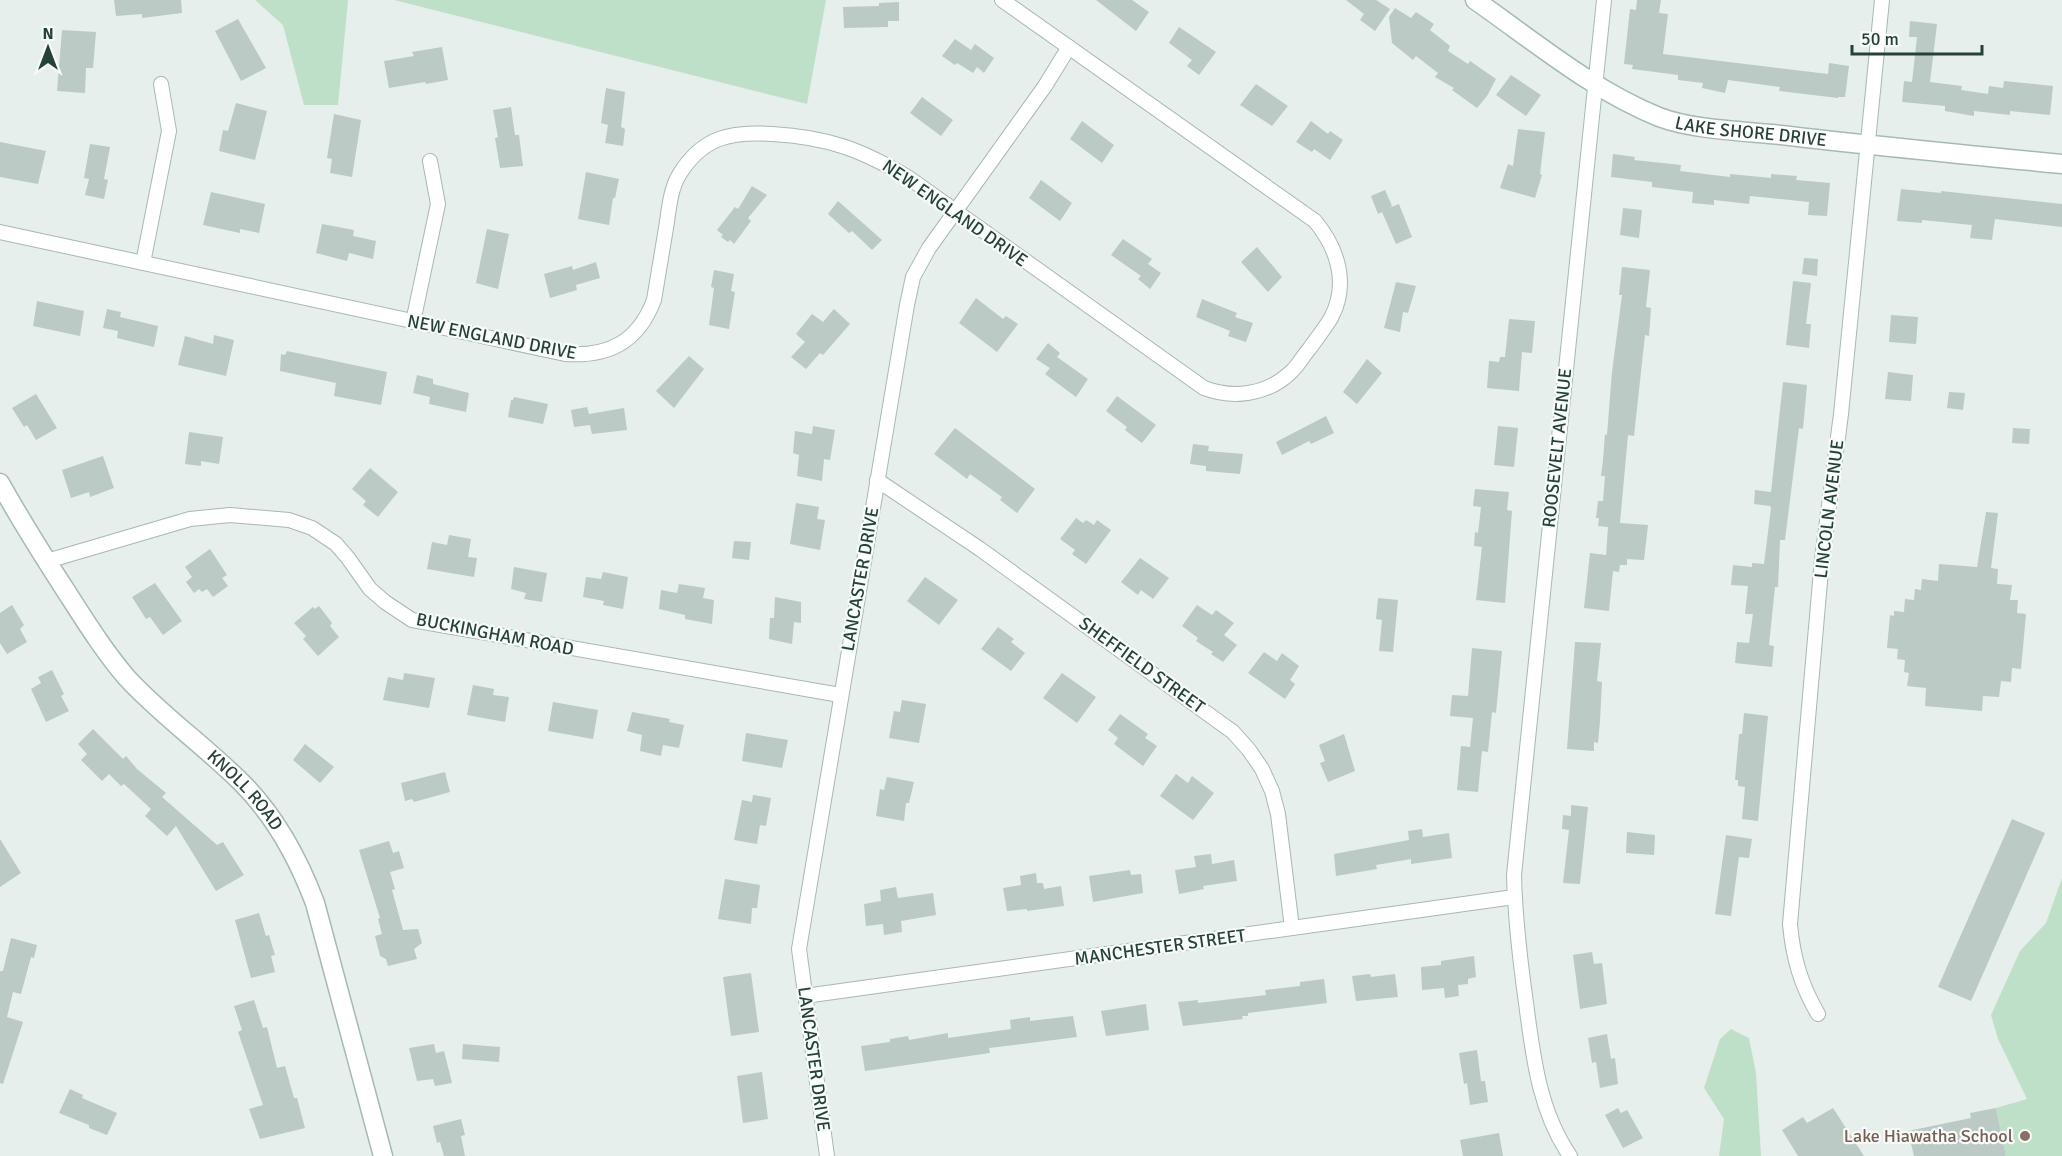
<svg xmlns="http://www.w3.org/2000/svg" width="2062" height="1156" font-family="Signika,sans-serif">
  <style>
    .green { fill: #bfe0c8 }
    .building { fill: #bbcac4 }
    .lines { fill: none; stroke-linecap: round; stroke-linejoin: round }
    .street-casing { stroke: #a8b8b2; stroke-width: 16 }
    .secondary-casing { stroke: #a4bbb3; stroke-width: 21 }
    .street { stroke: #fff; stroke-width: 14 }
    .secondary { stroke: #fff; stroke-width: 18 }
    .education-dot { fill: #8d6e63; stroke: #f7fbf9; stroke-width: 2 }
    .labels { text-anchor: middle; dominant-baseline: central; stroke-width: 4.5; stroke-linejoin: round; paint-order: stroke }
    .street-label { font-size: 18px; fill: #24423a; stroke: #f7fbf9 }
    .education-label { font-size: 18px; fill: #785e54; stroke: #f7fbf9; text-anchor: end }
  </style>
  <rect width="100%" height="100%" fill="#e6efeb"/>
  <g class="green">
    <polygon points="255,0 348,0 338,105 304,105 283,25"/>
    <polygon points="394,0 826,0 807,104"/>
    <polygon points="2062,878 2062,1156 2006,1156 1996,1108 2027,1099 1998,1039 1991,1015 2020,951 2046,923"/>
    <polygon points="1731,1029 1749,1038 1756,1073 1761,1156 1719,1156 1724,1119 1704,1088 1720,1039"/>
  </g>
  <g class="building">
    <polygon points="114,0 181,0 182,13 142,18 142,14 116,16"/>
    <polygon points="1096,0 1132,0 1149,12 1136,31"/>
    <polygon points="1346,0 1376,0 1390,9 1375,31 1360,20 1364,14"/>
    <polygon points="1637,0 1661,0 1659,13 1668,14 1663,54 1828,74 1829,63 1849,66 1845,97 1838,97 1838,98 1779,91 1780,87 1728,80 1725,93 1702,88 1703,83 1678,80 1678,75 1632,69 1633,65 1624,64 1630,9 1636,10"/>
    <polygon points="899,2 899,21 888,21 888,27 844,28 843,7 879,6 879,3"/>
    <polygon points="1395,8 1411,18 1416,12 1434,24 1430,30 1450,46 1448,51 1468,64 1470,61 1496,79 1487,96 1477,108 1452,90 1454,88 1435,77 1438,73 1416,56 1413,60 1392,43 1389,17"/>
    <polygon points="238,19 266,68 241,81 215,31"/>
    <polygon points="1910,21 1937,24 1930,82 1962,86 1961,90 1988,94 1989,86 2003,88 2004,81 2053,86 2050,115 2010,111 2010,115 1974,111 1974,116 1945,111 1945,106 1902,102 1904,81 1912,82 1917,37 1909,37"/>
    <polygon points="1179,27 1216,52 1199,75 1187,66 1192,60 1169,43"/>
    <polygon points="62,30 96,32 93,68 86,68 85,93 57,91"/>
    <polygon points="955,39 971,50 975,44 994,58 984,73 977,67 973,73 957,63 955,65 942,56"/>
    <polygon points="442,47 448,80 426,84 425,82 389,88 384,61 414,56 412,52"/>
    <polygon points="1511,75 1541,95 1526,116 1496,95"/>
    <polygon points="1256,84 1288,106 1272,126 1240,105"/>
    <polygon points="606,88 625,92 621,127 625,129 623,146 605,143 608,125 601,123"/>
    <polygon points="922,97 953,120 941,136 910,113"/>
    <polygon points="236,103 267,111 255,160 219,151 223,130 228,131"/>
    <polygon points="511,107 515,135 519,135 523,166 500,168 495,138 498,137 493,110"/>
    <polygon points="334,114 361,120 352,177 330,173 332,159 327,158"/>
    <polygon points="1082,121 1114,145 1102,163 1070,139"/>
    <polygon points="1311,121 1328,134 1330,131 1343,140 1330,160 1314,149 1312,152 1296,142"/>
    <polygon points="1518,129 1545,132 1540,174 1542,175 1535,198 1500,188 1508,164 1513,166"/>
    <polygon points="0,142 46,151 38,184 0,177"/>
    <polygon points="90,144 110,147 104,179 108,180 104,199 85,195 89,179 84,178"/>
    <polygon points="1613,154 1635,157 1634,160 1681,165 1680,171 1730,177 1730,174 1771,178 1771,174 1797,176 1796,180 1830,183 1827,216 1808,215 1809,202 1750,196 1749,204 1714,200 1714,205 1692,203 1693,192 1652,187 1652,182 1611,177"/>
    <polygon points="586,172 619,179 615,198 613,198 609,225 578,219"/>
    <polygon points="1041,180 1072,203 1060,221 1029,198"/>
    <polygon points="752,186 767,195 748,218 751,221 734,244 730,240 728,242 721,237 723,235 717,230 735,207 738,209"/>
    <polygon points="1901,189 1941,193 1941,191 2062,204 2062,227 1995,219 1992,240 1970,238 1972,225 1922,220 1922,223 1897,221"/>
    <polygon points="1385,190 1392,206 1389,208 1399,204 1412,237 1396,244 1382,212 1378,214 1371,196"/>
    <polygon points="211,192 265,204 259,233 240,229 240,233 203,225"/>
    <polygon points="838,201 882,240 872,250 852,231 849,233 828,214"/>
    <polygon points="1623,208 1642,210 1639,238 1620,235"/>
    <polygon points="322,224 354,230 353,236 376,241 373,259 349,253 347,261 316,253"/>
    <polygon points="487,229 509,234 498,289 476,283"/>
    <polygon points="1123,239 1152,259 1148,264 1161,273 1150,289 1138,279 1141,276 1111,255"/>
    <polygon points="1257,247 1282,277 1268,292 1241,262"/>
    <polygon points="1804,258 1818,259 1817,276 1802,274"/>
    <polygon points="596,262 600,278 576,285 577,290 550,298 544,274 572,266 573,270"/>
    <polygon points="1622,267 1650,270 1646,307 1651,308 1649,336 1645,335 1634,436 1628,435 1620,523 1648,525 1644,560 1627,559 1627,565 1620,565 1619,572 1613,571 1609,611 1584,608 1590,553 1606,555 1608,527 1598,526 1599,518 1596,518 1598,501 1603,501 1605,476 1601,476 1603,460 1605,434 1607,435 1612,372 1622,295 1619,295"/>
    <polygon points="714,270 734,274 731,291 735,292 729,329 709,325 714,288 711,287"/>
    <polygon points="1793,281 1811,283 1806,324 1811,324 1809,348 1786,345"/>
    <polygon points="1396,282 1416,286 1408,313 1403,312 1400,332 1384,328"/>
    <polygon points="976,298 1003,319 1006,316 1018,324 997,352 959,323"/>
    <polygon points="1202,299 1237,313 1235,317 1253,323 1246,342 1228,336 1230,331 1196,317"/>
    <polygon points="37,301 84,311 80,336 33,326"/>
    <polygon points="107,309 121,312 120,317 158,326 154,347 117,338 118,331 103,328"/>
    <polygon points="834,309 850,324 823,355 820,353 806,369 791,357 805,342 796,334 812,314 823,322"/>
    <polygon points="1891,315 1918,317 1916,344 1889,342"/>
    <polygon points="1509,319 1535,321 1532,353 1522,352 1519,391 1487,388 1489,361 1499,362 1500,357 1505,357"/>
    <polygon points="214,335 234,340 226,376 178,365 185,336 213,344"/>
    <polygon points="1048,343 1060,353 1057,357 1088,379 1076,397 1045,374 1050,368 1036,359"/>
    <polygon points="287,351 387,372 381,405 334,396 336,383 280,371 281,354 285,355"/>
    <polygon points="689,356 704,369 674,408 656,391"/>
    <polygon points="1367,359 1382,373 1357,404 1343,392"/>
    <polygon points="1888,372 1913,375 1911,401 1885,399"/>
    <polygon points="417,375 433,379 433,384 469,393 466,412 429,404 430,397 413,393"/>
    <polygon points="1783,382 1807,385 1803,429 1799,428 1785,540 1780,540 1778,587 1775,587 1769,645 1774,646 1772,667 1735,663 1737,642 1749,643 1753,614 1745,614 1748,586 1731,585 1733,565 1752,567 1752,563 1764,564 1771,508 1770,506 1754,504 1755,490 1771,492"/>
    <polygon points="1949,392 1965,393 1963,410 1947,408"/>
    <polygon points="36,394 57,428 36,440 27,425 24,427 12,408"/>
    <polygon points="1117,396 1156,425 1142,443 1125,430 1127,427 1106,411"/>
    <polygon points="514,397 548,404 543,424 508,417 511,400 513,400"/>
    <polygon points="587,407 589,414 624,408 627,430 592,434 590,425 574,427 571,410"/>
    <polygon points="1326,416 1334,433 1311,444 1309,441 1282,455 1276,442"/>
    <polygon points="813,426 835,430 830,460 824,459 822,481 797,476 799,455 793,453 795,431 812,434"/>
    <polygon points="1498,426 1518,428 1514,467 1494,465"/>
    <polygon points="955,428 1035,489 1017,513 1000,500 1002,497 970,474 967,479 934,454"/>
    <polygon points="2013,428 2030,429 2029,444 2012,443"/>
    <polygon points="189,432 223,437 219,464 201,461 201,466 185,464"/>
    <polygon points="1193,444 1209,446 1208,451 1243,454 1240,474 1206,471 1206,466 1190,464"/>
    <polygon points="103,456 114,488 90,497 89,492 71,498 62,470"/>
    <polygon points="370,468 398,492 378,517 363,505 366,501 352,489"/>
    <polygon points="1475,489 1509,492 1507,510 1512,511 1505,603 1476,600 1482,547 1474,546 1475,532 1478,533 1481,507 1473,506"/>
    <polygon points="796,503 819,507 817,519 825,520 820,550 790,544"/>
    <polygon points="1986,512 1998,513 1991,568 1998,569 1997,584 2012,585 2010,600 2018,600 2017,613 2026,614 2021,669 2012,668 2011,682 2001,681 1999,697 1983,696 1982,711 1925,706 1926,688 1907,686 1909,673 1904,672 1905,660 1897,659 1898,649 1887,648 1890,615 1894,616 1894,611 1904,612 1905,599 1914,600 1915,589 1921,590 1922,579 1938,581 1939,564 1977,567"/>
    <polygon points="1076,518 1083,523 1086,520 1094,525 1097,520 1111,530 1086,564 1072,554 1075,550 1060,539"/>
    <polygon points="449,535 471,539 468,557 477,558 474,577 427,569 432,542 447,545"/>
    <polygon points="734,541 751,542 749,560 732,558"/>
    <polygon points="210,549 227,575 222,578 228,586 213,597 207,589 202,592 199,589 194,593 186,582 192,577 185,567"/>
    <polygon points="1140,558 1169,578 1153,599 1141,590 1138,595 1121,582"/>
    <polygon points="514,567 547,573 542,602 524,599 526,593 511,589"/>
    <polygon points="603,572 628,577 623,609 603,605 604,601 583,597 586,577 601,579"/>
    <polygon points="925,577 958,600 939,625 907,601"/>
    <polygon points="155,583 182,621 163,635 150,617 146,619 132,597"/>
    <polygon points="679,584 705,588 703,598 714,600 712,624 685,619 685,615 659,609 661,590 677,593"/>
    <polygon points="775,597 801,602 801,623 794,622 792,644 769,639 770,618 774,618"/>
    <polygon points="1378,598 1398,600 1393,652 1379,651 1382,620 1376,619"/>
    <polygon points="12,605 24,625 20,629 27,642 7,654 0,643 0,613"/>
    <polygon points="1197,605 1212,615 1216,610 1234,623 1224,635 1237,645 1223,662 1211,654 1213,652 1196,641 1198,638 1182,626"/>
    <polygon points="319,606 332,623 330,626 339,637 318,656 303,639 306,636 294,623 313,607 315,609"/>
    <polygon points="998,627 1014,639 1011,642 1025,653 1011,671 981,649"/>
    <polygon points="1575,642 1601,643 1597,681 1602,682 1600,721 1598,743 1594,742 1594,751 1567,749"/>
    <polygon points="1472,648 1502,651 1496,713 1492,712 1488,752 1482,751 1478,792 1457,790 1461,746 1470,747 1473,718 1450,716 1452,695 1468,696"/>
    <polygon points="1264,652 1277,661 1282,653 1299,666 1290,680 1295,684 1285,699 1248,673"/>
    <polygon points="52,670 64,694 61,696 69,711 46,722 31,689 41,683 38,677"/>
    <polygon points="404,673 435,678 429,708 383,700 388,677 403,680"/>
    <polygon points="1062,673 1096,697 1077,723 1043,698"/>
    <polygon points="473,685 494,689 493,695 509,697 505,722 467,715"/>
    <polygon points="902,700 926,704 919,743 889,738 894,711 900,712"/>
    <polygon points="553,702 598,710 593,739 548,731"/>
    <polygon points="632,712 670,719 669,722 684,725 679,748 663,745 661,756 640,751 642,735 627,731"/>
    <polygon points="1744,713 1768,716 1758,821 1742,819 1745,787 1738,786 1738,780 1735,780 1739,734 1742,734"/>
    <polygon points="1120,714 1148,734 1145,738 1157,746 1143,766 1114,744 1118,738 1108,730"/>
    <polygon points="93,729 123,759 126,756 137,769 166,793 162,797 217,845 223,842 244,875 216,891 176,826 167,836 145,816 151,809 124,784 121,786 109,774 102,781 81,760 87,754 78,744"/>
    <polygon points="746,733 788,740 782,768 742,761"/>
    <polygon points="1344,734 1355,771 1328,782 1320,763 1325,761 1319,745"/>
    <polygon points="305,744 334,767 320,783 293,760"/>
    <polygon points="445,772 450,792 414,802 412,799 405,801 401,783"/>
    <polygon points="1176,774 1188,783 1192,776 1214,793 1193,820 1160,796"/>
    <polygon points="887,777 914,782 909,803 906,803 904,821 876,816 880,789 884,790"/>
    <polygon points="753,795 771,798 766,826 760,825 757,844 734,840 742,800 752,802"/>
    <polygon points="1571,805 1588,807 1580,884 1563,883 1569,830 1562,829 1563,815 1571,816"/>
    <polygon points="2012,819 2045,833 1971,1001 1938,987"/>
    <polygon points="1422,829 1423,837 1449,833 1452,858 1411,864 1411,859 1376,865 1377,869 1336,876 1334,854 1409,840 1408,831"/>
    <polygon points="1627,832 1655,835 1654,855 1626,853"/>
    <polygon points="1726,835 1752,839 1749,858 1739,857 1731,916 1715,914"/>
    <polygon points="0,839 21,873 0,887"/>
    <polygon points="389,841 393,853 399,851 404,868 390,872 395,889 392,890 403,930 418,929 422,943 414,949 417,959 388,966 386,959 380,956 375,936 382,934 378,919 380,918 359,850"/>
    <polygon points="1211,854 1212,864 1234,860 1237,881 1203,886 1204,889 1179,894 1175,870 1196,867 1194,856"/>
    <polygon points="1130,870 1131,875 1141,874 1143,893 1093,902 1089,876"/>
    <polygon points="1036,873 1037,883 1043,883 1044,889 1061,886 1064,906 1027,911 1027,909 1007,911 1003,888 1021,885 1020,876"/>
    <polygon points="725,879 760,885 757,908 752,908 751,924 718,919"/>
    <polygon points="896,887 898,898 933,893 936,915 901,921 902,932 884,935 883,924 866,926 864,904 881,901 880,890"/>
    <polygon points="259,913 266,936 269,935 275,955 271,956 275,972 251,978 235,920"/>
    <polygon points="11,938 37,945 34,958 31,957 21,994 13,992 7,1017 23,1022 3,1084 0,1083 0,971 3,971"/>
    <polygon points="1592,952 1594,964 1602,963 1607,1004 1580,1009 1573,955"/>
    <polygon points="1474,956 1476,977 1468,979 1468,984 1458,985 1459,996 1445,998 1444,988 1422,990 1421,967 1441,965 1441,961"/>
    <polygon points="751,973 759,1032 731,1036 723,977"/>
    <polygon points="1370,974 1371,977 1395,974 1398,997 1356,1001 1352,976"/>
    <polygon points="1324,979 1327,1003 1248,1013 1248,1016 1242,1016 1243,1019 1183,1026 1178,1002 1198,1000 1198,1003 1266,995 1265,990 1300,986 1300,982"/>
    <polygon points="254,1000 263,1028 267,1027 277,1068 285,1066 294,1098 297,1098 305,1128 260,1139 249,1109 263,1105 238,1032 242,1030 234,1006"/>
    <polygon points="1146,1004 1149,1030 1106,1036 1101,1011"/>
    <polygon points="1073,1016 1077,1037 989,1048 990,1053 865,1071 861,1046 890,1042 890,1039 908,1036 909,1040 948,1033 948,1038 1011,1029 1010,1020 1030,1017 1030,1021"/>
    <polygon points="1607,1034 1611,1059 1615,1058 1618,1084 1600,1088 1596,1062 1592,1063 1588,1038"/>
    <polygon points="434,1044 436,1053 444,1051 452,1083 435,1086 433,1079 417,1081 409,1048"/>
    <polygon points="463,1044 500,1047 499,1062 462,1059"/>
    <polygon points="1477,1050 1481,1081 1485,1081 1488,1102 1470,1105 1467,1083 1464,1084 1459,1053"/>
    <polygon points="762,1072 768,1119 743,1123 737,1076"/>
    <polygon points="70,1089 83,1095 82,1098 117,1113 107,1135 89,1128 89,1125 59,1113"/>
    <polygon points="1618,1108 1621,1113 1627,1110 1643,1138 1623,1148 1605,1115"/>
    <polygon points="1833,1108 1864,1156 1798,1156 1782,1130 1803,1117 1807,1123"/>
    <polygon points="1996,1108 2006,1156 1914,1156 1908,1131 1971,1118 1970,1113"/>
    <polygon points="461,1119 465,1135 461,1136 465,1156 444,1156 440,1142 437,1143 433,1126"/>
    <polygon points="1499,1133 1503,1156 1463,1156 1460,1140"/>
  </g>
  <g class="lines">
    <g class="street-casing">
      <g id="street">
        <path d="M0 232 565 354C609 357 638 342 654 300 658 276 662 252 666 228 669 210 670 190 679 175 702 137 731 131 772 134 828 137 862 150 909 178L1204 388C1233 399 1266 395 1290 373 1298 366 1303 356 1310 348 1317 338 1325 328 1331 318 1349 284 1338 249 1315 221L1002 0"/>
        <polyline points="143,263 169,131 161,84"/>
        <polyline points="413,322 438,204 430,161"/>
        <polyline points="877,480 980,549 1233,732 1249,750 1262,769 1272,791 1278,814 1292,928"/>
        <polyline points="47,561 190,519 230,515 289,520 312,528 336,544 348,558 370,589 385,602 412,620 840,695"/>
        <polyline points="805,996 1514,897"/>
        <path d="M1818 1014C1801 985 1793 958 1790 924L1822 559 1841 414 1882 0"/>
        <polyline points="827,1156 799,949 907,305 913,277 929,248 1045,86 1069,47"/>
        <path d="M1570 1156C1539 1111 1533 1056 1526 1003 1520 960 1515 918 1514 875L1604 0"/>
      </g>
    </g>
    <g class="secondary-casing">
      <g id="secondary">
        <path id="s1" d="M1475 0C1534 41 1592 90 1659 117 1693 130 1744 131 1781 135 1874 146 1968 155 2062 164"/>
        <path id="s2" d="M0 483C20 519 42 554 64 588 84 619 103 650 127 678 162 716 205 746 242 783 276 817 298 858 315 903L383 1156"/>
      </g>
    </g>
    <use href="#street" class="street"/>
    <use href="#secondary" class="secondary"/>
  </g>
  <circle class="education-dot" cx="2025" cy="1136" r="6"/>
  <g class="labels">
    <g class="street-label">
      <text stroke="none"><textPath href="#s1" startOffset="312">LAKE SHORE DRIVE</textPath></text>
      <text transform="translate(955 213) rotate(35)">NEW ENGLAND DRIVE</text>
      <text transform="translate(492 337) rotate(11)">NEW ENGLAND DRIVE</text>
      <text transform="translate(1557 448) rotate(-84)">ROOSEVELT AVENUE</text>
      <text transform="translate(1829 509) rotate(-83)">LINCOLN AVENUE</text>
      <text transform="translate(860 579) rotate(-80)">LANCASTER DRIVE</text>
      <text transform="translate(495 634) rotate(11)">BUCKINGHAM ROAD</text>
      <text transform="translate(1142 665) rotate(36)">SHEFFIELD STREET</text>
      <text stroke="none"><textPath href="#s2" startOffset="396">KNOLL ROAD</textPath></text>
      <text transform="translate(1160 947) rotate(-8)">MANCHESTER STREET</text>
      <text transform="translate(814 1059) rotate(82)">LANCASTER DRIVE</text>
    </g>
    <g class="education-label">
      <text x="2013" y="1136">Lake Hiawatha School</text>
    </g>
  </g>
  <g transform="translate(48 48)" stroke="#f7fbf9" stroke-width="4.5" paint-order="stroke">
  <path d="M0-4.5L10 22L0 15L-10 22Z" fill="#24423a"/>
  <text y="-9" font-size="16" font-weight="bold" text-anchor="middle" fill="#24423a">N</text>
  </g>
  <path d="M1852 45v9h130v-9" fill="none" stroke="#24423a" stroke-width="3"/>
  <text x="1861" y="45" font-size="18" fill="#24423a" stroke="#f7fbf9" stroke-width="4.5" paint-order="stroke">50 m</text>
</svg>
